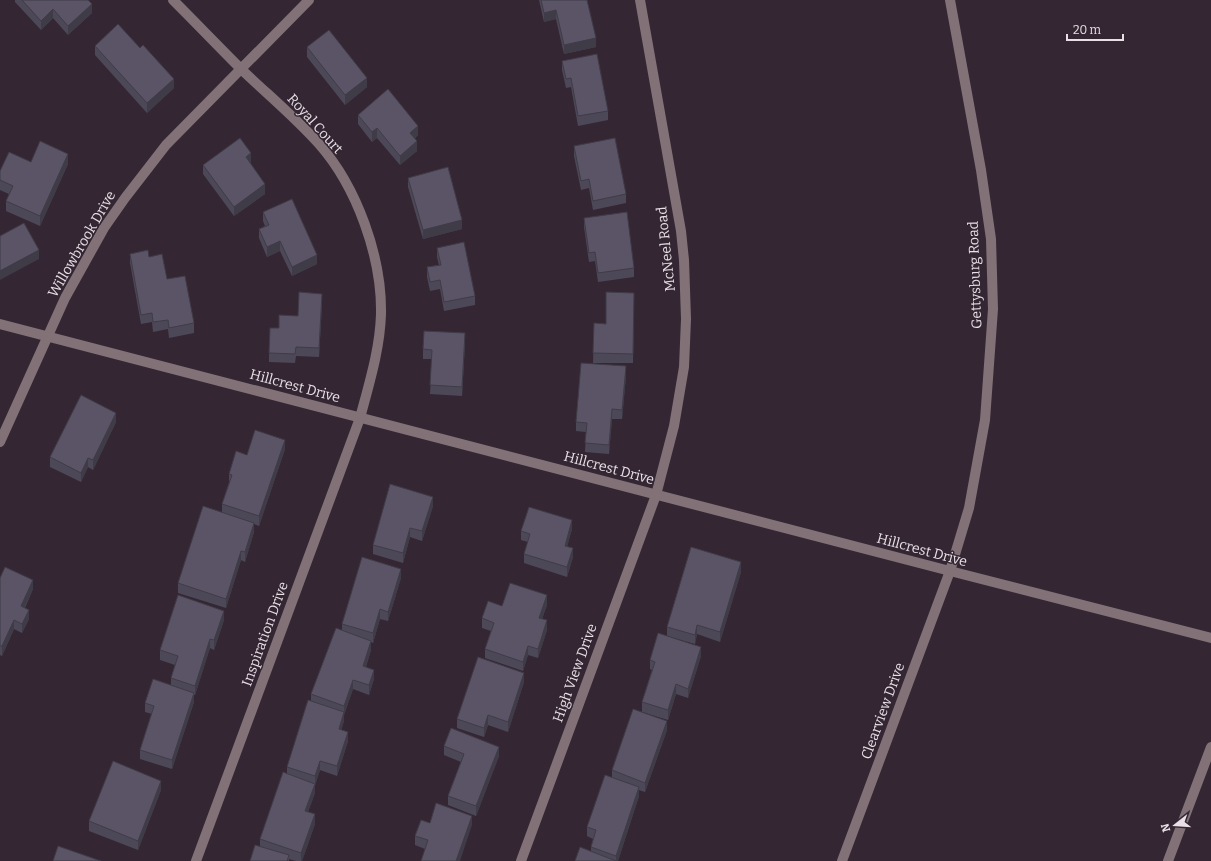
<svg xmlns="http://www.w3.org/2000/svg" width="1211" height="861" font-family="Bitter,serif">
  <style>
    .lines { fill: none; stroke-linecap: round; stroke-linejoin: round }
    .minor { stroke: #827277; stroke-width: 10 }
    .wall { fill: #4d4858 }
    .shaded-wall { fill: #3f3b47 }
    .building { fill: #5a5466; stroke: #3f3b47 }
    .labels { text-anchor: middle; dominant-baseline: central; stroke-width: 3; stroke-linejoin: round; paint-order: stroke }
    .street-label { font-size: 14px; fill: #e8dfe7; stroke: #342733 }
  </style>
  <rect width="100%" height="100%" fill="#342733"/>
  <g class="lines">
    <g class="minor">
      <path d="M173 0C196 23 218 46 241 69 267 94 295 117 319 144 357 187 382 257 381 314 380 349 369 384 360 418L196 861"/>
      <polyline points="0,324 950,571 1211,638"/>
      <polyline points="0,442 65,298 104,228 125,198 166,145 309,0"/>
      <polyline points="521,861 656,495 674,426 684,367 686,319 684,260 681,231 640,0"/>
      <polyline points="842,861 950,571 969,508 985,420 993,309 991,239 981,170 950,0"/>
      <polyline points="1168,861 1211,747"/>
    </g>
  </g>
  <g class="wall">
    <polygon points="15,0 88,0 92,13 68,35 53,18 41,30 15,2"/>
    <polygon points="539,0 587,0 596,47 564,54 556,19 544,22"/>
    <polygon points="95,46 140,48 174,88 147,113 95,55"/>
    <polygon points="307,47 367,87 345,105 307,57"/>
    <polygon points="562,61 608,111 608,120 578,126 571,87 566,88 562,70"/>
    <polygon points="358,115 418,135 415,138 417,151 400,165 377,138 372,142 358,124"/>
    <polygon points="574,146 626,194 626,203 593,210 589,188 581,190 574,156"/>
    <polygon points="31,162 68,164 40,226 6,211 6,201 9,194 0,190 0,171"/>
    <polygon points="251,162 250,163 265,194 234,216 203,174 203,165"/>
    <polygon points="408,178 462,229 423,239 408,187"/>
    <polygon points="263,212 317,264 292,276 280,251 267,257 259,238 259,229 265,226 263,221"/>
    <polygon points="584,218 634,268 634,277 598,282 595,261 589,262 584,227"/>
    <polygon points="437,248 475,296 475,305 444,311 440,289 430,291 427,277 427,267 439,265 437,257"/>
    <polygon points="130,254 149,257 167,279 194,323 194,333 169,338 168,329 153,332 152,322 141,324 130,263"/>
    <polygon points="634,293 633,363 593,363 594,323 606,324"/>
    <polygon points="322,303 319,357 296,356 295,363 269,362 269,353 279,328 298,316"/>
    <polygon points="465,343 462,396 430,394 432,359 423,359 423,349"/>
    <polygon points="626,376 622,419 612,419 609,454 585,452 586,432 576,431 576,422"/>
    <polygon points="116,422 93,470 88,467 81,482 50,467 50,457"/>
    <polygon points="285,449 259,526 254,524 254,532 245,562 241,560 226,608 178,593 178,583 222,513 222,504 229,483 229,474 247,455"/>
    <polygon points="433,506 422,541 410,537 403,563 373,554 373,545"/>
    <polygon points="572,529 567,546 573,557 567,577 524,563 524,554 528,542 521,540 521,531"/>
    <polygon points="741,572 720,642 697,634 695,644 667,636 667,627"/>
    <polygon points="0,578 33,589 25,608 29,619 22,633 14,629 2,656 0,655"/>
    <polygon points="401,578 388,621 380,619 373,643 371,642 371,650 366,667 374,679 369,695 353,689 344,715 344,721 341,730 348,741 337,776 320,770 315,785 315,793 308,812 315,824 302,861 296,861 289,859 289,861 260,846 260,839 287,774 287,767 311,702 311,694 342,631 342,624"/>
    <polygon points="547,605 542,619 547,630 538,658 528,655 523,671 485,658 485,649 491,631 482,628 482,618 502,606"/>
    <polygon points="224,620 214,650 210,648 195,695 194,695 194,702 172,769 140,759 140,750 152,714 145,712 145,703 171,685 171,678 175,665 160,660 160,650"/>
    <polygon points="701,656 688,698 676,694 668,720 642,712 642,702 652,670 650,669 650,660"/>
    <polygon points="524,682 508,732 488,725 484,737 457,728 457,719"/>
    <polygon points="667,730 645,792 639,790 639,796 618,861 575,861 591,851 591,847 593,839 587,836 587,827 612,777 612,770"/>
    <polygon points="444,746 499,756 476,816 448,805 448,796 461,762 444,755"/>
    <polygon points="161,790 138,850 89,831 89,821"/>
    <polygon points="430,823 472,825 425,849 415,845 415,836"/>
  </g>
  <g class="shaded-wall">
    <polygon points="92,4 92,13 68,35 68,26"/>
    <polygon points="53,9 53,18 41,30 41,21"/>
    <polygon points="556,10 556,19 544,22 544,13"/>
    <polygon points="596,38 596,47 564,54 564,45"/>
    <polygon points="367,78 367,87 345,105 345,95"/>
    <polygon points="174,79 174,88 147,113 147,103"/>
    <polygon points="418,126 418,135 410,142 410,133"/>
    <polygon points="377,128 377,138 372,142 372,132"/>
    <polygon points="417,141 417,151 400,165 400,156"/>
    <polygon points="251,153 251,162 246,166 246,157"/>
    <polygon points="68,154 68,164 40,226 40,216"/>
    <polygon points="265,184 265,194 234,216 234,207"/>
    <polygon points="462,220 462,229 423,239 423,230"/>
    <polygon points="280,241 280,251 267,257 267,247"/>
    <polygon points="39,250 39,259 0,280 0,271"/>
    <polygon points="317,255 317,264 292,276 292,267"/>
    <polygon points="322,294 322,303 319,357 319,348"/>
    <polygon points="465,333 465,343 462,396 462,387"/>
    <polygon points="626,366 626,376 622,419 622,410"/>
    <polygon points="612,409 612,419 609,454 609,445"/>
    <polygon points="116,413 116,422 93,470 93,460"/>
    <polygon points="285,440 285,449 259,526 259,516"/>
    <polygon points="88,458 88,467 81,482 81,473"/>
    <polygon points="433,497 433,506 422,541 422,531"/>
    <polygon points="572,520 572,529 565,555 565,546"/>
    <polygon points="254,523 254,532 245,562 245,552"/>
    <polygon points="410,528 410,537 403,563 403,553"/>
    <polygon points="573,548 573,557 567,577 567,567"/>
    <polygon points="241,551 241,560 226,608 226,599"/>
    <polygon points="741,562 741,572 720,642 720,632"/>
    <polygon points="401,569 401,578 388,621 388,612"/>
    <polygon points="33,580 33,589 21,615 21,606"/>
    <polygon points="547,595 547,605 539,627 539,618"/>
    <polygon points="380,609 380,619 373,643 373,633"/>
    <polygon points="29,610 29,619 22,633 22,624"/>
    <polygon points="224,611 224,620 214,650 214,640"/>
    <polygon points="14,620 14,629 2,656 2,646"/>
    <polygon points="547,620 547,630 538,658 538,649"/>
    <polygon points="697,625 697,634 695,644 695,635"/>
    <polygon points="210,639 210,648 195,695 195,686"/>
    <polygon points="371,641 371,650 363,675 363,666"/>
    <polygon points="528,646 528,655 523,671 523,662"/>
    <polygon points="701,647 701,656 688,698 688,689"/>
    <polygon points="374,670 374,679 369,695 369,685"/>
    <polygon points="524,673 524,682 508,732 508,722"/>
    <polygon points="353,680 353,689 344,715 344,706"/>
    <polygon points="676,684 676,694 668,720 668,710"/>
    <polygon points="194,693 194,702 172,769 172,760"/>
    <polygon points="344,712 344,721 339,739 339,729"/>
    <polygon points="488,715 488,725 484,737 484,728"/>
    <polygon points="667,721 667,730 645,792 645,783"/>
    <polygon points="348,732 348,741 337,776 337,766"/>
    <polygon points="499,747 499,756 476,816 476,806"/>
    <polygon points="320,761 320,770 315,786 315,776"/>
    <polygon points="161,781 161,790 138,850 138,841"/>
    <polygon points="315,784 315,793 305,820 305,811"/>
    <polygon points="639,787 639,796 618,861 616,861 616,856"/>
    <polygon points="315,814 315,824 302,861 301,861 301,853"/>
    <polygon points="472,816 472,825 460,861 456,861"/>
  </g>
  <g class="building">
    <polygon points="22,0 88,0 92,4 68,26 53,9 41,21"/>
    <polygon points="541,0 587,0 596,38 564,45 556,10 544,13"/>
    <polygon points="118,24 140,48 143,45 174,79 147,103 95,46"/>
    <polygon points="329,30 367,78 345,95 307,47"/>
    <polygon points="597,54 608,111 578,116 571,78 566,79 562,61"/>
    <polygon points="388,89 418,126 410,133 417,141 400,156 377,128 372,132 358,115"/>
    <polygon points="240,138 251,153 246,157 265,184 234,207 203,165"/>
    <polygon points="615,138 626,194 593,201 589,179 581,181 574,146"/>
    <polygon points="40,141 68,154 40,216 6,201 13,186 0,180 0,171 9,152 31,162"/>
    <polygon points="448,167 462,220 423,230 408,178"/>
    <polygon points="292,199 317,255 292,267 280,241 267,247 259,229 269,225 263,212"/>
    <polygon points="627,212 634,268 598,273 595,252 589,253 584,218"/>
    <polygon points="24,223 39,250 0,271 0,236"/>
    <polygon points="464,242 475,296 444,302 440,280 430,282 427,267 441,265 437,248"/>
    <polygon points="148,250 149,257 162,254 167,279 185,276 194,323 169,328 168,320 153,322 152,313 141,315 130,254"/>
    <polygon points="299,292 322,294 319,348 296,347 295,354 269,353 270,328 279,328 279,315 298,316"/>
    <polygon points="606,292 634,293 633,354 593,353 594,323 606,324"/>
    <polygon points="424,331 465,333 462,387 430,385 432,350 423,349"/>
    <polygon points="581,363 626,366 622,410 612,409 609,445 585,443 587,423 576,422"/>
    <polygon points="81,395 116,413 93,460 88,458 81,473 50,457"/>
    <polygon points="255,430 285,440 259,516 222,504 232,475 229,474 236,451 247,455"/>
    <polygon points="390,484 433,497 422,531 410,528 403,553 373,545"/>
    <polygon points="203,506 254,523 245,552 241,551 226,599 178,583"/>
    <polygon points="529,507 572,520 565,546 573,548 567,567 524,554 530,534 521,531"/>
    <polygon points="691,547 741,562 720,632 697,625 695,635 667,627"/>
    <polygon points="362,557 401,569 388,612 380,609 373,633 342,624"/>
    <polygon points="5,567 33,580 21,606 29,610 22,624 14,620 2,646 0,646 0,578"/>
    <polygon points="510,583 547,595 539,618 547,620 538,649 528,646 523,662 485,649 494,623 482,618 488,601 502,606"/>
    <polygon points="178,595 224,611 214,640 210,639 195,686 171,678 178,656 160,650"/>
    <polygon points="336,628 371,641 363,666 374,670 369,685 353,680 344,706 311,694"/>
    <polygon points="658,633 701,647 688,689 676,684 668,710 642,702 655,662 650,660"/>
    <polygon points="478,657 524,673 508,722 488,715 484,728 457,719"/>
    <polygon points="153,679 194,693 172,760 140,750 154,706 145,703"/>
    <polygon points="308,700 344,712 339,729 348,732 337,766 320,761 315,776 287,767"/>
    <polygon points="633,709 667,721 645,783 612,770"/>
    <polygon points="451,728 499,747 476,806 448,796 464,754 444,746"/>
    <polygon points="113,761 161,781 138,841 89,821"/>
    <polygon points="283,772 315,784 305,811 315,814 301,853 260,839"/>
    <polygon points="605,775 639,787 616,856 591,847 596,830 587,827"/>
    <polygon points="436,803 472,816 456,861 421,861 428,840 415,836 421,820 430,823"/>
    <polygon points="255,845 289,855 287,861 250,861"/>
    <polygon points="58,846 101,861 53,861"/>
    <polygon points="580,847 616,861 575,861"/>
  </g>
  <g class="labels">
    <g class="street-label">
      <text transform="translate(315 124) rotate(48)">Royal Court</text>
      <text transform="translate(82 244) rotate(-60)">Willowbrook Drive</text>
      <text transform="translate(666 249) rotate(-96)">McNeel Road</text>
      <text transform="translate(975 275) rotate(-92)">Gettysburg Road</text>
      <text transform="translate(295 386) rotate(15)">Hillcrest Drive</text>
      <text transform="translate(609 468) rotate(15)">Hillcrest Drive</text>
      <text transform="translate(922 550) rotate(15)">Hillcrest Drive</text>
      <text transform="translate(265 634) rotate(-70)">Inspiration Drive</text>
      <text transform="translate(575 673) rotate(-70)">High View Drive</text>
      <text transform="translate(883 711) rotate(-70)">Clearview Drive</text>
    </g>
  </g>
  <g transform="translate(1175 825) rotate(253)" stroke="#342733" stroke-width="3" paint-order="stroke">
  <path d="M0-3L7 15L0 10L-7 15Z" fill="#e8dfe7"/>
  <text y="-6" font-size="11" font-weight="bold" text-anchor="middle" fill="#e8dfe7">N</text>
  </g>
  <path d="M1067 34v6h56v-6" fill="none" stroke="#e8dfe7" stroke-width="2"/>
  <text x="1073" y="34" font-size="12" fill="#e8dfe7" stroke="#342733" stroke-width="3" paint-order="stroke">20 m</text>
</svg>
